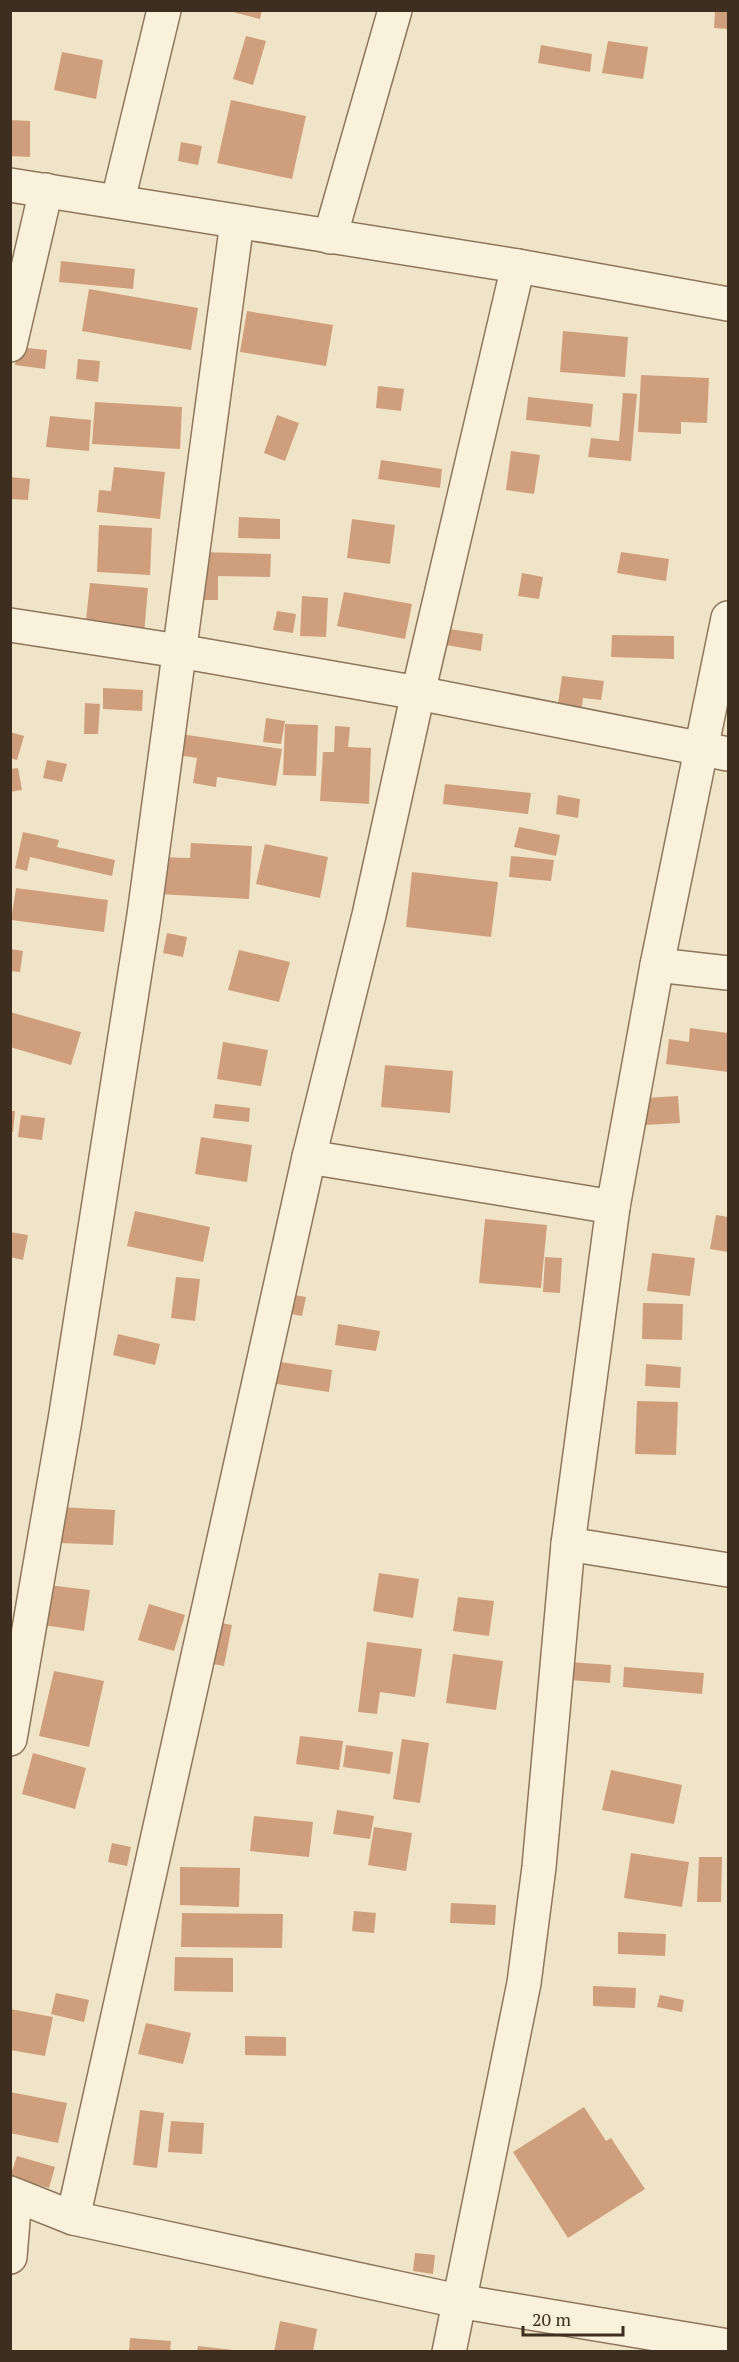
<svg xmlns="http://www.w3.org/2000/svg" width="739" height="2362" font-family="'PT Serif',serif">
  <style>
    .building { fill: #cf9f7d }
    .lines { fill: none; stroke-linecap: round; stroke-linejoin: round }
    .minor-casing { stroke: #8d765c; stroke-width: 36 }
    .minor { stroke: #faf1dc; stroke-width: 33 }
  </style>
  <rect width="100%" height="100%" fill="#f0e4c8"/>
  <g class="building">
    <polygon points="225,10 262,10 260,19"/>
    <polygon points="715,10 728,10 728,29 714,28"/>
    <polygon points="246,36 266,41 253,85 233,79"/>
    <polygon points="608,41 648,47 643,79 602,73"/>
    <polygon points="541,45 592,54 590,72 538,63"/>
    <polygon points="62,52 103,60 96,99 54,90"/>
    <polygon points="231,100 306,116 292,179 217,163"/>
    <polygon points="10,120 30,121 30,157 10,156"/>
    <polygon points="181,142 202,146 198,165 178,161"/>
    <polygon points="61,261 135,269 133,289 59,282"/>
    <polygon points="89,289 198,308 191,350 82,331"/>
    <polygon points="247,311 333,325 326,366 240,352"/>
    <polygon points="563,331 628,337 625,377 560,372"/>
    <polygon points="17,347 47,350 45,369 15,365"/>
    <polygon points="78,359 100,361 98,382 76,379"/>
    <polygon points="641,375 709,378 707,423 681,422 681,434 638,432"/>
    <polygon points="378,386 404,389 401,411 376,408"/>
    <polygon points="623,393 637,394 631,461 588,457 591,438 619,441"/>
    <polygon points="528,397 593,404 591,427 526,420"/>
    <polygon points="95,402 182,407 180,449 92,444"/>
    <polygon points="277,415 299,423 285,461 264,453"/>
    <polygon points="50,416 91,420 89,451 46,447"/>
    <polygon points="511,451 540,455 534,494 506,490"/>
    <polygon points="381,460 442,469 440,488 378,479"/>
    <polygon points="114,467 165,472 160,519 97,512 99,490 111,491"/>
    <polygon points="10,477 30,479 28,500 10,499"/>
    <polygon points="239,517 280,519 280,539 238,538"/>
    <polygon points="352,519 395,525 390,564 347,558"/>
    <polygon points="99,525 152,528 150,575 97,572"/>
    <polygon points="200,552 271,554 270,577 218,576 218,600 198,600"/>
    <polygon points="621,552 669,559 666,581 617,573"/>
    <polygon points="522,573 543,577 539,599 518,596"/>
    <polygon points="90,583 148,588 144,634 85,629"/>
    <polygon points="344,592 412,604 405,639 337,626"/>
    <polygon points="302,596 328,598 326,637 300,636"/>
    <polygon points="277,611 296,614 293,633 273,630"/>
    <polygon points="442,628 483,634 481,651 440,644"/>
    <polygon points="612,635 674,636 674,659 611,657"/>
    <polygon points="562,676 604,681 601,700 583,698 580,721 556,718"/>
    <polygon points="103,688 143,690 142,711 103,709"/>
    <polygon points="85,703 100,704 98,734 84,734"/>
    <polygon points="266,718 285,721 281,744 263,742"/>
    <polygon points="285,724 318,725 316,776 283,775"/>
    <polygon points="335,726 350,727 348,747 371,748 369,804 320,801 323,752 334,752"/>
    <polygon points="10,732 24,736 17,760 10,758"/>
    <polygon points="174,733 282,749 276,786 217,777 216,787 193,783 197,758 171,754"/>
    <polygon points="47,760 67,764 62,782 43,778"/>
    <polygon points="18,768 22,790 10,792 10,769"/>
    <polygon points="445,784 531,793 528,814 443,804"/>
    <polygon points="558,795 580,799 578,818 556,814"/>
    <polygon points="519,827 560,835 556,856 514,847"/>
    <polygon points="23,832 59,840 57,847 115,860 112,876 30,857 27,871 15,868"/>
    <polygon points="191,843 252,846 249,899 158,894 160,857 190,858"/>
    <polygon points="265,844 328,857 320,898 256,884"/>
    <polygon points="511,856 554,860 551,881 509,877"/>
    <polygon points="412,872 498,882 491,937 406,927"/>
    <polygon points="16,888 108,900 104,932 11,920"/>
    <polygon points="167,933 187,937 183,957 163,953"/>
    <polygon points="10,949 23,951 20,972 10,971"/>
    <polygon points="239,950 290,962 279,1002 228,990"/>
    <polygon points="10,1012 81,1032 71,1065 10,1047"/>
    <polygon points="690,1028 728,1033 728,1072 666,1064 669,1039 689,1042"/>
    <polygon points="223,1042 268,1050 261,1086 217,1079"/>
    <polygon points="385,1065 453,1071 450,1113 381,1107"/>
    <polygon points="678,1096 680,1123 646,1125 645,1098"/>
    <polygon points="215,1104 250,1108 249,1122 213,1118"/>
    <polygon points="10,1111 15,1111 13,1132 10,1132"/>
    <polygon points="21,1115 45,1118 42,1140 18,1137"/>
    <polygon points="201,1137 252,1145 247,1182 195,1174"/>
    <polygon points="135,1211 210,1227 203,1262 127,1246"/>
    <polygon points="716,1215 728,1217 728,1252 710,1249"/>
    <polygon points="485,1219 547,1225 541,1288 479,1283"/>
    <polygon points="10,1232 28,1235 23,1260 10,1257"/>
    <polygon points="652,1253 695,1258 690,1296 647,1291"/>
    <polygon points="545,1257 562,1258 560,1293 543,1292"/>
    <polygon points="176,1277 200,1279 195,1321 171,1318"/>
    <polygon points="283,1293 306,1297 302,1316 280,1312"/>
    <polygon points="643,1303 683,1304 682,1340 642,1339"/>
    <polygon points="338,1324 380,1331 376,1351 335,1345"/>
    <polygon points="118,1334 160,1344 155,1365 113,1355"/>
    <polygon points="268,1360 332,1370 329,1392 264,1382"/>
    <polygon points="646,1364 681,1367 680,1388 645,1386"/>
    <polygon points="637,1401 678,1402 676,1455 635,1454"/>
    <polygon points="60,1507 115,1510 113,1545 59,1543"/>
    <polygon points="379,1573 419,1579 413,1618 373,1611"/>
    <polygon points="48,1585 90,1590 84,1631 43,1625"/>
    <polygon points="458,1597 494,1601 489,1636 453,1631"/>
    <polygon points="149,1604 185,1615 174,1651 138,1640"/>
    <polygon points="206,1620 232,1625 224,1666 198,1661"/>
    <polygon points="367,1642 422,1649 415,1697 380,1692 377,1714 358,1712"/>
    <polygon points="453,1654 503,1661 496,1710 446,1703"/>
    <polygon points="570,1662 611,1665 610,1683 569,1680"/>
    <polygon points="624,1667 704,1673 702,1694 623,1687"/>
    <polygon points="54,1671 104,1681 89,1747 39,1736"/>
    <polygon points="300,1736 343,1741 339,1770 296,1764"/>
    <polygon points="402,1739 429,1743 420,1803 393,1799"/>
    <polygon points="346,1745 393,1752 390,1774 343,1767"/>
    <polygon points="33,1753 86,1768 75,1809 22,1794"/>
    <polygon points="611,1770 682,1785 674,1824 602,1810"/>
    <polygon points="337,1810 374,1816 370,1839 333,1834"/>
    <polygon points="254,1816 313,1822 309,1857 250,1851"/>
    <polygon points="374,1827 412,1833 406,1871 368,1865"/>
    <polygon points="112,1843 131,1847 127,1866 108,1862"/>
    <polygon points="631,1853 689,1862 682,1907 624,1898"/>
    <polygon points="699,1857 722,1857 721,1902 697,1902"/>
    <polygon points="180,1867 240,1868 239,1907 180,1905"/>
    <polygon points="451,1903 496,1905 495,1925 450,1923"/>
    <polygon points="354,1911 376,1913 374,1933 352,1931"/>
    <polygon points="182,1913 283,1914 282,1948 181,1947"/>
    <polygon points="618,1932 666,1934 665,1956 618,1954"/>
    <polygon points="175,1957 233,1958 233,1992 174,1991"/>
    <polygon points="593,1986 636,1988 635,2008 593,2006"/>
    <polygon points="56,1993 89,2000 84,2022 51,2014"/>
    <polygon points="660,1995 684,2000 682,2012 657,2007"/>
    <polygon points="10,2009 53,2017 45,2056 10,2050"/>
    <polygon points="146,2023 191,2033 183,2064 138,2054"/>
    <polygon points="245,2036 286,2037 286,2056 245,2055"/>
    <polygon points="10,2092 67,2103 58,2143 10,2133"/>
    <polygon points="584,2107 606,2141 611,2138 645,2189 568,2238 513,2152"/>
    <polygon points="140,2110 164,2113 157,2168 133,2165"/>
    <polygon points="171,2121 204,2123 202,2154 168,2152"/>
    <polygon points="17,2156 55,2167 49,2188 10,2177"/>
    <polygon points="415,2253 435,2255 433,2274 413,2271"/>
    <polygon points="280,2321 317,2329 313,2352 274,2352"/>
    <polygon points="130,2338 171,2341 170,2352 129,2352"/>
    <polygon points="198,2346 233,2350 233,2352 197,2352"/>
  </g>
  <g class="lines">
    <g class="minor-casing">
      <g id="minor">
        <polyline points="10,185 518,266 728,304"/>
        <polyline points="118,200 164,10"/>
        <polyline points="330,237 395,10"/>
        <polyline points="10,345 46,190"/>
        <polyline points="10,625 179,651 418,693 728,754"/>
        <polyline points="657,965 728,973"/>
        <polyline points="309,1157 613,1207"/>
        <polyline points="568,1544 728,1570"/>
        <polyline points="10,1739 65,1420 144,915 237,222"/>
        <polyline points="10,2193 73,2218 458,2301 728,2346"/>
        <polyline points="73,2218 309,1157 369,915 418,693 518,266"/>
        <polyline points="10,2257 15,2196"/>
        <polyline points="449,2352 524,1983 539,1867 568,1544 613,1207 657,965 728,618"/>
      </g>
    </g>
    <use href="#minor" class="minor"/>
  </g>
  <rect width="739" height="2362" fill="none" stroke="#3d2e20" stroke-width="24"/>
  <path d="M523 2326v9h100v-9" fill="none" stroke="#3d2e20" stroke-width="3"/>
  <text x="532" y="2326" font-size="18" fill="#3d2e20" stroke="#f7eed8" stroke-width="4.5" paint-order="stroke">20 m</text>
</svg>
